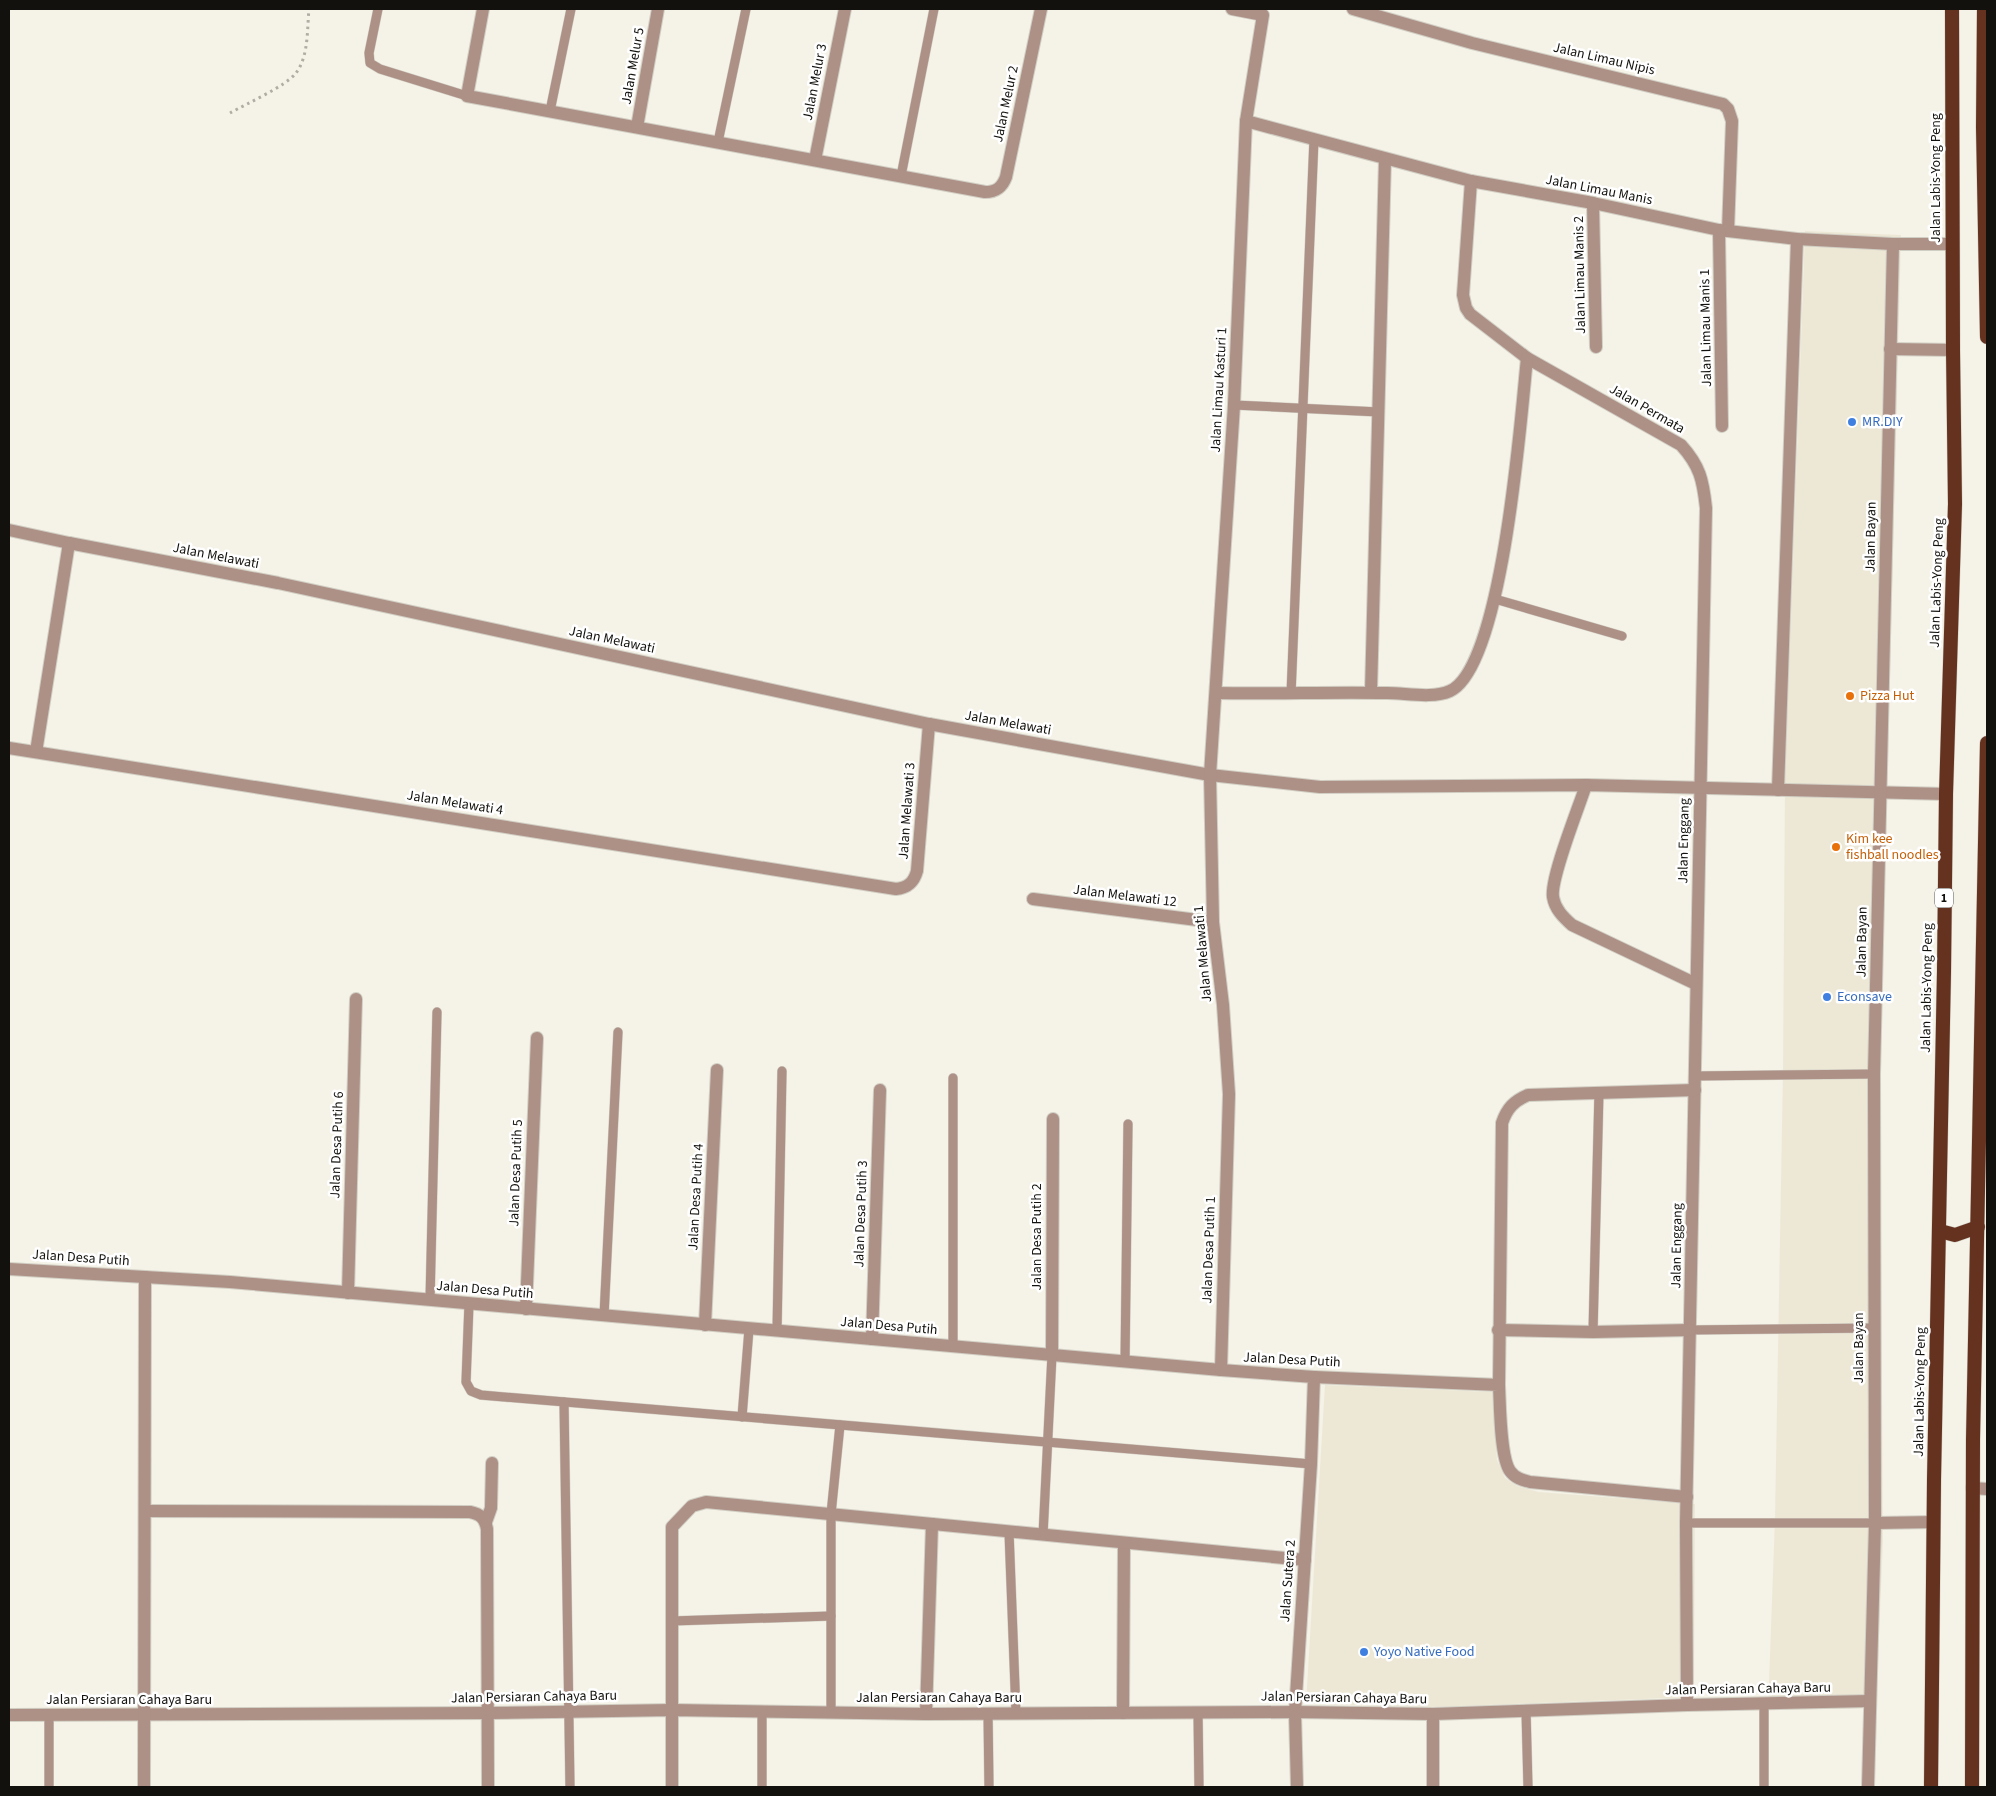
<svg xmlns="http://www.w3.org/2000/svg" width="1996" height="1796" font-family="'Source Sans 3',sans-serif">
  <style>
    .built { fill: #ede8d6 }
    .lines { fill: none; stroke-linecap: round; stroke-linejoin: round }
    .service-casing { stroke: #d1cec4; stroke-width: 10 }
    .minor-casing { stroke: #d1cec4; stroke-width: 14 }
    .tertiary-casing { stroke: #d1cec4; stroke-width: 14 }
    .trunk-casing { stroke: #d1cec4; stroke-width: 15 }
    .path { stroke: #afada4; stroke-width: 3; stroke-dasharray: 2.5 4; stroke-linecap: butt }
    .service { stroke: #ad9086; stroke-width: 9 }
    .minor { stroke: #ad9086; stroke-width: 12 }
    .tertiary { stroke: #ad9086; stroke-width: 12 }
    .trunk { stroke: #64321f; stroke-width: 14 }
    .shop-dot { fill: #3f7fe0; stroke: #fff; stroke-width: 2 }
    .food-dot { fill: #e8710a; stroke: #fff; stroke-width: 2 }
    .labels { text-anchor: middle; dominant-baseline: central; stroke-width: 5; stroke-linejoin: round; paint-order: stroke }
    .shield { fill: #fff; stroke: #595856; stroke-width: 1 }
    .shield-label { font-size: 12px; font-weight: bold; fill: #12110d }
    .street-label { font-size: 14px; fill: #12110d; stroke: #fff }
    .shop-label { font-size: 14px; fill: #366cbe; stroke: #fff; text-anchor: start }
    .food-label { font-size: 14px; fill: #c56008; stroke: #fff; text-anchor: start }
  </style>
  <rect width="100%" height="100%" fill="#f5f2e7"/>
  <g class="built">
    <polygon points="1805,231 1901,235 1880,1081 1883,1540 1876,1708 1768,1710 1775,1518 1783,1071 1785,782"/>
    <polygon points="1325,1385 1492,1392 1497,1460 1505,1478 1517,1486 1539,1492 1695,1504 1694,1697 1431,1707 1306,1704"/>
  </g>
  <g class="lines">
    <g class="service-casing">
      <g id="service">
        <polyline points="378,9 369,53 370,63 380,69 467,96"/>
        <polyline points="550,111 571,9"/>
        <polyline points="718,142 746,9"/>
        <polyline points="901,176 934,9"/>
        <polyline points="1234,405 1379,412"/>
        <polyline points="1495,599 1622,636"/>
        <polyline points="1291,694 1314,139"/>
        <polyline points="1695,1076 1874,1074"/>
        <polyline points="953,1078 953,1347"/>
        <polyline points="430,1300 437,1012"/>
        <polyline points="469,1304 466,1382 471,1391 481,1395 1311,1464"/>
        <polyline points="604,1316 618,1032"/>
        <polyline points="1690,1330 1874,1328"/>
        <polyline points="777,1331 782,1071"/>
        <polyline points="1593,1332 1599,1092"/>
        <polyline points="1125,1362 1128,1124"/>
        <polyline points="564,1402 570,1787"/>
        <polyline points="742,1417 749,1329"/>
        <polyline points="1686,1523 1875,1523"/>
        <polyline points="1009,1532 1016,1713"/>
        <polyline points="1043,1535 1052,1355"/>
        <polyline points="672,1621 831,1616"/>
        <polyline points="762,1711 762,1787"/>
        <polyline points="1526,1711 1528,1787"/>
        <polyline points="831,1712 831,1514 840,1425"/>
        <polyline points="988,1713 989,1787"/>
        <polyline points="1198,1713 1199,1787"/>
        <polyline points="49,1715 49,1787"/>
        <polyline points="1764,1787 1764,1703"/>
      </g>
    </g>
    <g class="minor-casing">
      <g id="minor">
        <path d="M483 9 467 96 985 192C996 192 1002 188 1006 177L1041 9"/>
        <polyline points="1353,9 1472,43 1723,104 1728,109 1732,121 1728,231"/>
        <polyline points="1246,121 1471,181 1593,203 1719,230 1797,239 1893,244 1953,244"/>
        <polyline points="637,127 658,9"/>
        <polyline points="815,160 845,9"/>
        <path d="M1471 181 1463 295 1466 308 1470 314 1527 358 1681 445C1700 466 1703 480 1706 508L1686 1523 1687 1705"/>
        <polyline points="1593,203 1596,347"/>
        <polyline points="1719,230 1722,426"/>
        <polyline points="1890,349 1953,350"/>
        <polyline points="9,530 69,543 278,583 929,724 1210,775 1320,787 1586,785 1946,794"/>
        <polyline points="1371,692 1385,159"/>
        <path d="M1216 693C1273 694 1330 692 1387 693 1406 693 1432 699 1450 691 1503 667 1521 416 1527 358"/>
        <path d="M9 748 896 889C908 888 914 882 917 871L929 724"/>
        <polyline points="36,752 69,543"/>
        <path d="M1586 785C1579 807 1550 878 1553 897 1555 909 1563 917 1572 925L1696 984"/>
        <polyline points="1778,790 1797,239"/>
        <polyline points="1033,899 1213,922"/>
        <polyline points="9,1269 230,1282 1221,1370"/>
        <polyline points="348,1293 356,999"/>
        <polyline points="526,1309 537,1038"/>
        <polyline points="705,1325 717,1070"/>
        <polyline points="1498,1330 1593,1332 1690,1330"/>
        <polyline points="872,1339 880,1090"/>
        <polyline points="1052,1355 1053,1119"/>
        <path d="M1314 1377 1499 1385C1500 1404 1500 1457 1510 1471 1515 1478 1522 1480 1530 1482L1687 1497"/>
        <path d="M1499 1385 1502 1123C1507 1108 1514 1101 1528 1095L1695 1090"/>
        <polyline points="1972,1488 1987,1489"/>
        <path d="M145 1511 470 1512C481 1514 485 1519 487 1529L488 1787"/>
        <polyline points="486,1522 491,1508 492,1463"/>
        <polyline points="1875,1523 1934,1522"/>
        <polyline points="1123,1713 1124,1543"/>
        <polyline points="926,1714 932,1524"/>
        <polyline points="1433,1714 1433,1787"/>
        <polyline points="9,1715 488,1713 672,1710 926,1714 1295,1712 1433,1714 1687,1705 1869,1701"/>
        <polyline points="144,1787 145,1277"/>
        <polyline points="672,1787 672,1527 692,1506 706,1502 1305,1560"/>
        <polyline points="1868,1787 1875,1523 1874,1074 1893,244"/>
      </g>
    </g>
    <g class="tertiary-casing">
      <polyline id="tertiary" points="1232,9 1263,15 1246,121 1234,405 1210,775 1213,922 1223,1005 1229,1094 1221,1370 1314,1377 1311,1464 1295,1712 1297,1787"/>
    </g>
    <g class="trunk-casing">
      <g id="trunk">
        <polyline points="1984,9 1983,127 1987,337"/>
        <polyline points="1940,1231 1955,1235 1978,1227"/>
        <polyline points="1931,1787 1934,1480 1944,971 1946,794 1955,504 1953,350 1952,9"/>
        <polyline points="1972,1787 1973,1440 1987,743"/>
      </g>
    </g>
    <path class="path" d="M230 113C246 104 286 86 296 73 309 56 307 28 309 9"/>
    <use href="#service" class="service"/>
    <use href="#minor" class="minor"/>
    <use href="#tertiary" class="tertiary"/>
    <use href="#trunk" class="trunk"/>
  </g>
  <g class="shop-dot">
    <circle cx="1852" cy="422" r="5"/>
    <circle cx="1827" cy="997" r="5"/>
    <circle cx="1364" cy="1652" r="5"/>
  </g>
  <g class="food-dot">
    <circle cx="1850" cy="696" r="5"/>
    <circle cx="1836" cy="847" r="5"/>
  </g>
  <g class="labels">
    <rect class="shield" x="1935" y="888.5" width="18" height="19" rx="4"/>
    <g class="shield-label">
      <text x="1944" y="898">1</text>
    </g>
    <g class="street-label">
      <text transform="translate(1604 59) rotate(13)">Jalan Limau Nipis</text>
      <text transform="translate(633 66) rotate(-80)">Jalan Melur 5</text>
      <text transform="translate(815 82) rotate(-79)">Jalan Melur 3</text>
      <text transform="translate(1006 104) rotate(-78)">Jalan Melur 2</text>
      <text transform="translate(1936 178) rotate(-90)">Jalan Labis-Yong Peng</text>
      <text transform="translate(1599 190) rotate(11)">Jalan Limau Manis</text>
      <text transform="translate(1580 275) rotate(-91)">Jalan Limau Manis 2</text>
      <text transform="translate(1706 328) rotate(-91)">Jalan Limau Manis 1</text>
      <text transform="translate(1219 390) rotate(-87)">Jalan Limau Kasturi 1</text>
      <text transform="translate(1647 409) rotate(30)">Jalan Permata</text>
      <text transform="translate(1871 537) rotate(-89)">Jalan Bayan</text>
      <text transform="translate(216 556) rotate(11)">Jalan Melawati</text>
      <text transform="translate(1937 583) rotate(-88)">Jalan Labis-Yong Peng</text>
      <text transform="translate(612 640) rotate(12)">Jalan Melawati</text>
      <text transform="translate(1008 723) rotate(10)">Jalan Melawati</text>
      <text transform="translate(455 803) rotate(9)">Jalan Melawati 4</text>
      <text transform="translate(907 811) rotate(-86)">Jalan Melawati 3</text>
      <text transform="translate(1684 841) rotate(-89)">Jalan Enggang</text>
      <text transform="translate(1125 896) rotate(7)">Jalan Melawati 12</text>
      <text transform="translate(1862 942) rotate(-89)">Jalan Bayan</text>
      <text transform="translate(1203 954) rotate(-95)">Jalan Melawati 1</text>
      <text transform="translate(1927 988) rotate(-89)">Jalan Labis-Yong Peng</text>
      <text transform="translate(337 1145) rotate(-88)">Jalan Desa Putih 6</text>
      <text transform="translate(516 1173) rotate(-88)">Jalan Desa Putih 5</text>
      <text transform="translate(696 1197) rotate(-87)">Jalan Desa Putih 4</text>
      <text transform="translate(861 1214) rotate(-88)">Jalan Desa Putih 3</text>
      <text transform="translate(1037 1237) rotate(-90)">Jalan Desa Putih 2</text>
      <text transform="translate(1677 1246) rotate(-89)">Jalan Enggang</text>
      <text transform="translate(1209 1250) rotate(-88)">Jalan Desa Putih 1</text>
      <text transform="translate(81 1258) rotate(4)">Jalan Desa Putih</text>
      <text transform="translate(485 1290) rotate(5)">Jalan Desa Putih</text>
      <text transform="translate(889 1326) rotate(5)">Jalan Desa Putih</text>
      <text transform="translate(1859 1348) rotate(-90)">Jalan Bayan</text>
      <text transform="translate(1292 1360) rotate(3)">Jalan Desa Putih</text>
      <text transform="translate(1920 1392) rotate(-89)">Jalan Labis-Yong Peng</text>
      <text transform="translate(1288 1581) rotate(-86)">Jalan Sutera 2</text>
      <text transform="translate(1748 1689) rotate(-1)">Jalan Persiaran Cahaya Baru</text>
      <text transform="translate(534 1697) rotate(-1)">Jalan Persiaran Cahaya Baru</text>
      <text x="939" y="1698">Jalan Persiaran Cahaya Baru</text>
      <text transform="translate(1344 1698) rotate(1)">Jalan Persiaran Cahaya Baru</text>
      <text x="129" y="1700">Jalan Persiaran Cahaya Baru</text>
    </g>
    <g class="shop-label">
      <text x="1862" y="422">MR.DIY</text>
      <text x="1837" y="997">Econsave</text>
      <text x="1374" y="1652">Yoyo Native Food</text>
    </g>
    <g class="food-label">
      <text x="1860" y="696">Pizza Hut</text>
      <text x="1846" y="839">Kim kee<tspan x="1846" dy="16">fishball noodles</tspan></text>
    </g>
  </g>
  <rect width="1996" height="1796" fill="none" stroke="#12110d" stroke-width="20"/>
</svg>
